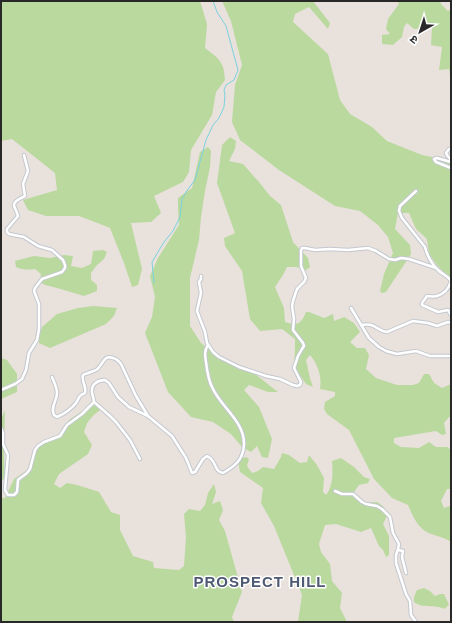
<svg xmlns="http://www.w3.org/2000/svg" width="452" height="623" font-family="Helvetica,'Noto Sans Devanagari',sans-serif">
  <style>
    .green { fill: #bad99e }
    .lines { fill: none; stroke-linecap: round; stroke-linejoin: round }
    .stream { stroke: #7ad2df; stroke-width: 1 }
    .street-casing { stroke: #c3c8d0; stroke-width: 4.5 }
    .street { stroke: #fff; stroke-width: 2.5 }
    .labels { text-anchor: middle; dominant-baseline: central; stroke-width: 3; stroke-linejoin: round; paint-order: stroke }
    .district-label { font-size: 15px; font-weight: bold; letter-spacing: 1px; fill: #4e5a73; stroke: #fff }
  </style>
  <rect width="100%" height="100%" fill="#e9e1dc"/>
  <g class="green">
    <path d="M1 1H200L207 24 205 48C219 59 224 61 225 80L216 92 212 115 191 150 189 172 183 182 154 196 161 213 151 222 131 223 142 269 138 285 132 287 124 263 110 228 95 222 79 216H46L28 210 23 200 57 190 55 173 12 139 1 141Z"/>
    <polygon points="222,1 313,1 330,23 328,29 309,7 295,14 293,22 328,54 340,100 350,114 372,127 387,141 422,155 451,161 451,280 437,265 429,254 427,239 416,229 409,213 398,213 395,229 410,245 411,254 386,292 382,293 380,291 384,274 393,253 388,237 378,225 360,211 335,206 279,170 240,140 232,122 235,85 242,65 231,21"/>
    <polygon points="397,1 440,1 441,4 448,11 451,9 451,80 449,69 439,70 442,47 431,45 432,28 414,29 407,23 404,27 402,37 393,45 382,44 382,35 390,34 386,29 388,19 399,4"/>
    <path d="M230 137 236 141 235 149 229 161 243 164 259 182 270 196 281 205 293 242 308 258 310 267 306 270 296 267H287L283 275 275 287 284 308 285 322C298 326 301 324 306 312H309L324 318 333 314 334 321 344 317 354 323 360 332 350 342 357 348H365L369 355 366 369 376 378 397 385H413L419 383 424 374H429L434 383 442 388 451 384V417H449L444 423 446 434 442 435 436 431 394 438V443L401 447 419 448 429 442 436 447H447L451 450V489H447L441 501 444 508 450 506 451 503V542C443 536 433 536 425 531 416 525 412 514 408 505L392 498 374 479 349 430 327 414 324 409 325 402 335 396V392L320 389C322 377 318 364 310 355L306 360 310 378 313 387 306 384 294 367 295 348V339L282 329 260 331 250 319 242 271 225 246 224 238 235 233 217 183 222 145Z"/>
    <polygon points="208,147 211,151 210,167 205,191 201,217 199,240 190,278 190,326 201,343 219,357 237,367 251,371 278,392 268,392 249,385 244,390 259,407 272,439 268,458 262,457 257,446 251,452 242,447 231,434 213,422 191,417 168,392 145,333 152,317 155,297 150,276 158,258 179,225 178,208 178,198 192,188 200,152"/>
    <path d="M103 250 107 252 104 259 97 265 91 273V280L97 285V291L84 296 57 288 45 285 40 282 41 274 35 269C28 270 23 270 16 267L15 261 34 256 50 258 64 255 73 256 71 266 82 268 91 264 93 251Z"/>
    <polygon points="93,306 117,308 114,316 106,324 50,348 39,343 38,337 42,327 57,314 78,308"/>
    <polygon points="1,358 7,360 17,374 17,392 1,399"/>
    <path d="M91 405 99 406 100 410C91 417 87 421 84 432L92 445 88 454 59 474 54 484 60 488 67 483 77 485 99 492 111 512 120 515V530L133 556 153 562 154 568 179 570 184 566 186 537 184 514 189 509 200 511 205 505 208 493 214 484 216 492 212 504 220 501 223 510 219 520 225 531 242 592 232 617 234 622H1V498H5L14 479 29 469 31 460 39 445 61 433 69 420Z"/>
    <polygon points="5,410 4,453 5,477 1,482 1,419"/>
    <path d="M282 453 289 455 300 463 307 462 309 455 317 465 324 478 323 492 326 495C333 487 333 472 332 461L341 458 354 467 364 477 370 479 368 483 359 485 354 492 360 503 377 502 384 507 387 516 383 524 389 536V555L386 557 383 550 379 546 371 528 361 532 336 524 325 525 319 544 321 552 330 564 332 581 342 593 340 608 347 622H298L302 595 274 526 261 503 263 488 240 472 238 460 246 457 249 459 247 466 252 473 258 471 263 467 274 469 281 457Z"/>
    <path d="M424 588 430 591 435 596 440 594H444L449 605 444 609C442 608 440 607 438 607 429 605 421 608 414 602V597L417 590Z"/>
  </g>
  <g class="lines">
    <polyline class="stream" points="154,283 152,262 164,242 173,231 180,217 182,199 188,189 195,180 206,140 213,125 219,118 224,107 225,95 224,90 226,85 234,80 238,70 226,26 217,12 213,1"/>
    <g class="street-casing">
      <g id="street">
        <polyline points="451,149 449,149 446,153 447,155 451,160"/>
        <polyline points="451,162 437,158 434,159 436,162 451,168"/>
        <path d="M416 191 400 206 399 211 402 218 425 247C427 255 432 265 438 270 442 274 448 276 451 281 449 288 444 294 437 296 434 297 430 296 427 296L422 303V305L438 312 448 310 451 315"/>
        <polyline points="201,276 201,279 199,282 201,293 197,311 205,332 207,343 213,352 219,357 239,367 266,376 280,379 293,385 297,386 300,385 301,382 294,368 298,356 302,349 304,346 303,343 293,330 294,319 292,306 293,301 297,289 304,282 306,278 301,266 301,251 302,248 305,248 315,250 330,249 348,250 368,248 376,251 389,259 395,260 401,258 409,259 436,268"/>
        <polyline points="351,308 369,338 379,347 386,351 397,354 416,351 430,356 451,356"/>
        <path d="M361 325C376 322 376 331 387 332L413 321 428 323 437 326 448 322 451 323"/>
        <path d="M52 377C54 382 57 388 57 393 57 401 50 407 54 415L57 417C64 414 72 408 76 403 80 397 78 396 85 393 87 387 81 381 83 375 87 373 92 372 96 370 103 366 103 354 113 358 117 359 119 361 121 364L136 396 148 416"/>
        <path d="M1 390 15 384 22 379 26 370 29 353 37 340 39 329V304L34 291 35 288 42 279 62 272 65 268V265L63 260 52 250 38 246 24 237 9 234 7 232V229L18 216C17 212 14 207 14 205 14 200 22 198 25 196L23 184 28 171 24 155"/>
        <polyline points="94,402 110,416 116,422 130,440 140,459"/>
        <path d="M1 428 3 433V444L8 455 5 490 8 495H14L17 492 18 480 19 479 27 473 30 469 35 450 38 446 44 442 60 436 67 425 82 414 94 402C94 398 92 396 92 392 91 384 98 380 105 380L109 383 118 397 129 407 148 416 172 436 186 458 192 473 195 472 203 459 207 456C217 460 213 471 223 473 235 466 243 460 244 445 245 422 222 408 213 389 209 382 207 371 206 362 205 356 204 351 208 345"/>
        <polyline points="335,491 342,494 353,494 362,502 366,504 377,506 382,509 390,517 393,533 399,544 398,549 396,555 396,563 406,594 410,601 411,615 416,622"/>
        <polyline points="398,550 403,551 402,557 406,573"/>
      </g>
    </g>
    <use href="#street" class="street"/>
  </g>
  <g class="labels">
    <g class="district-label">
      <text x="260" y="581">PROSPECT HILL</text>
    </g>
  </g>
  <rect width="452" height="623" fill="none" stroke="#282828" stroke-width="4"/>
  <g transform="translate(420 32) rotate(219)" stroke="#ffffff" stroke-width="3" paint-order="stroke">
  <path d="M0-3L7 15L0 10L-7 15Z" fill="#282828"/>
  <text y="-6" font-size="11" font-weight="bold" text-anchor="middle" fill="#282828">उ</text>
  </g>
</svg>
